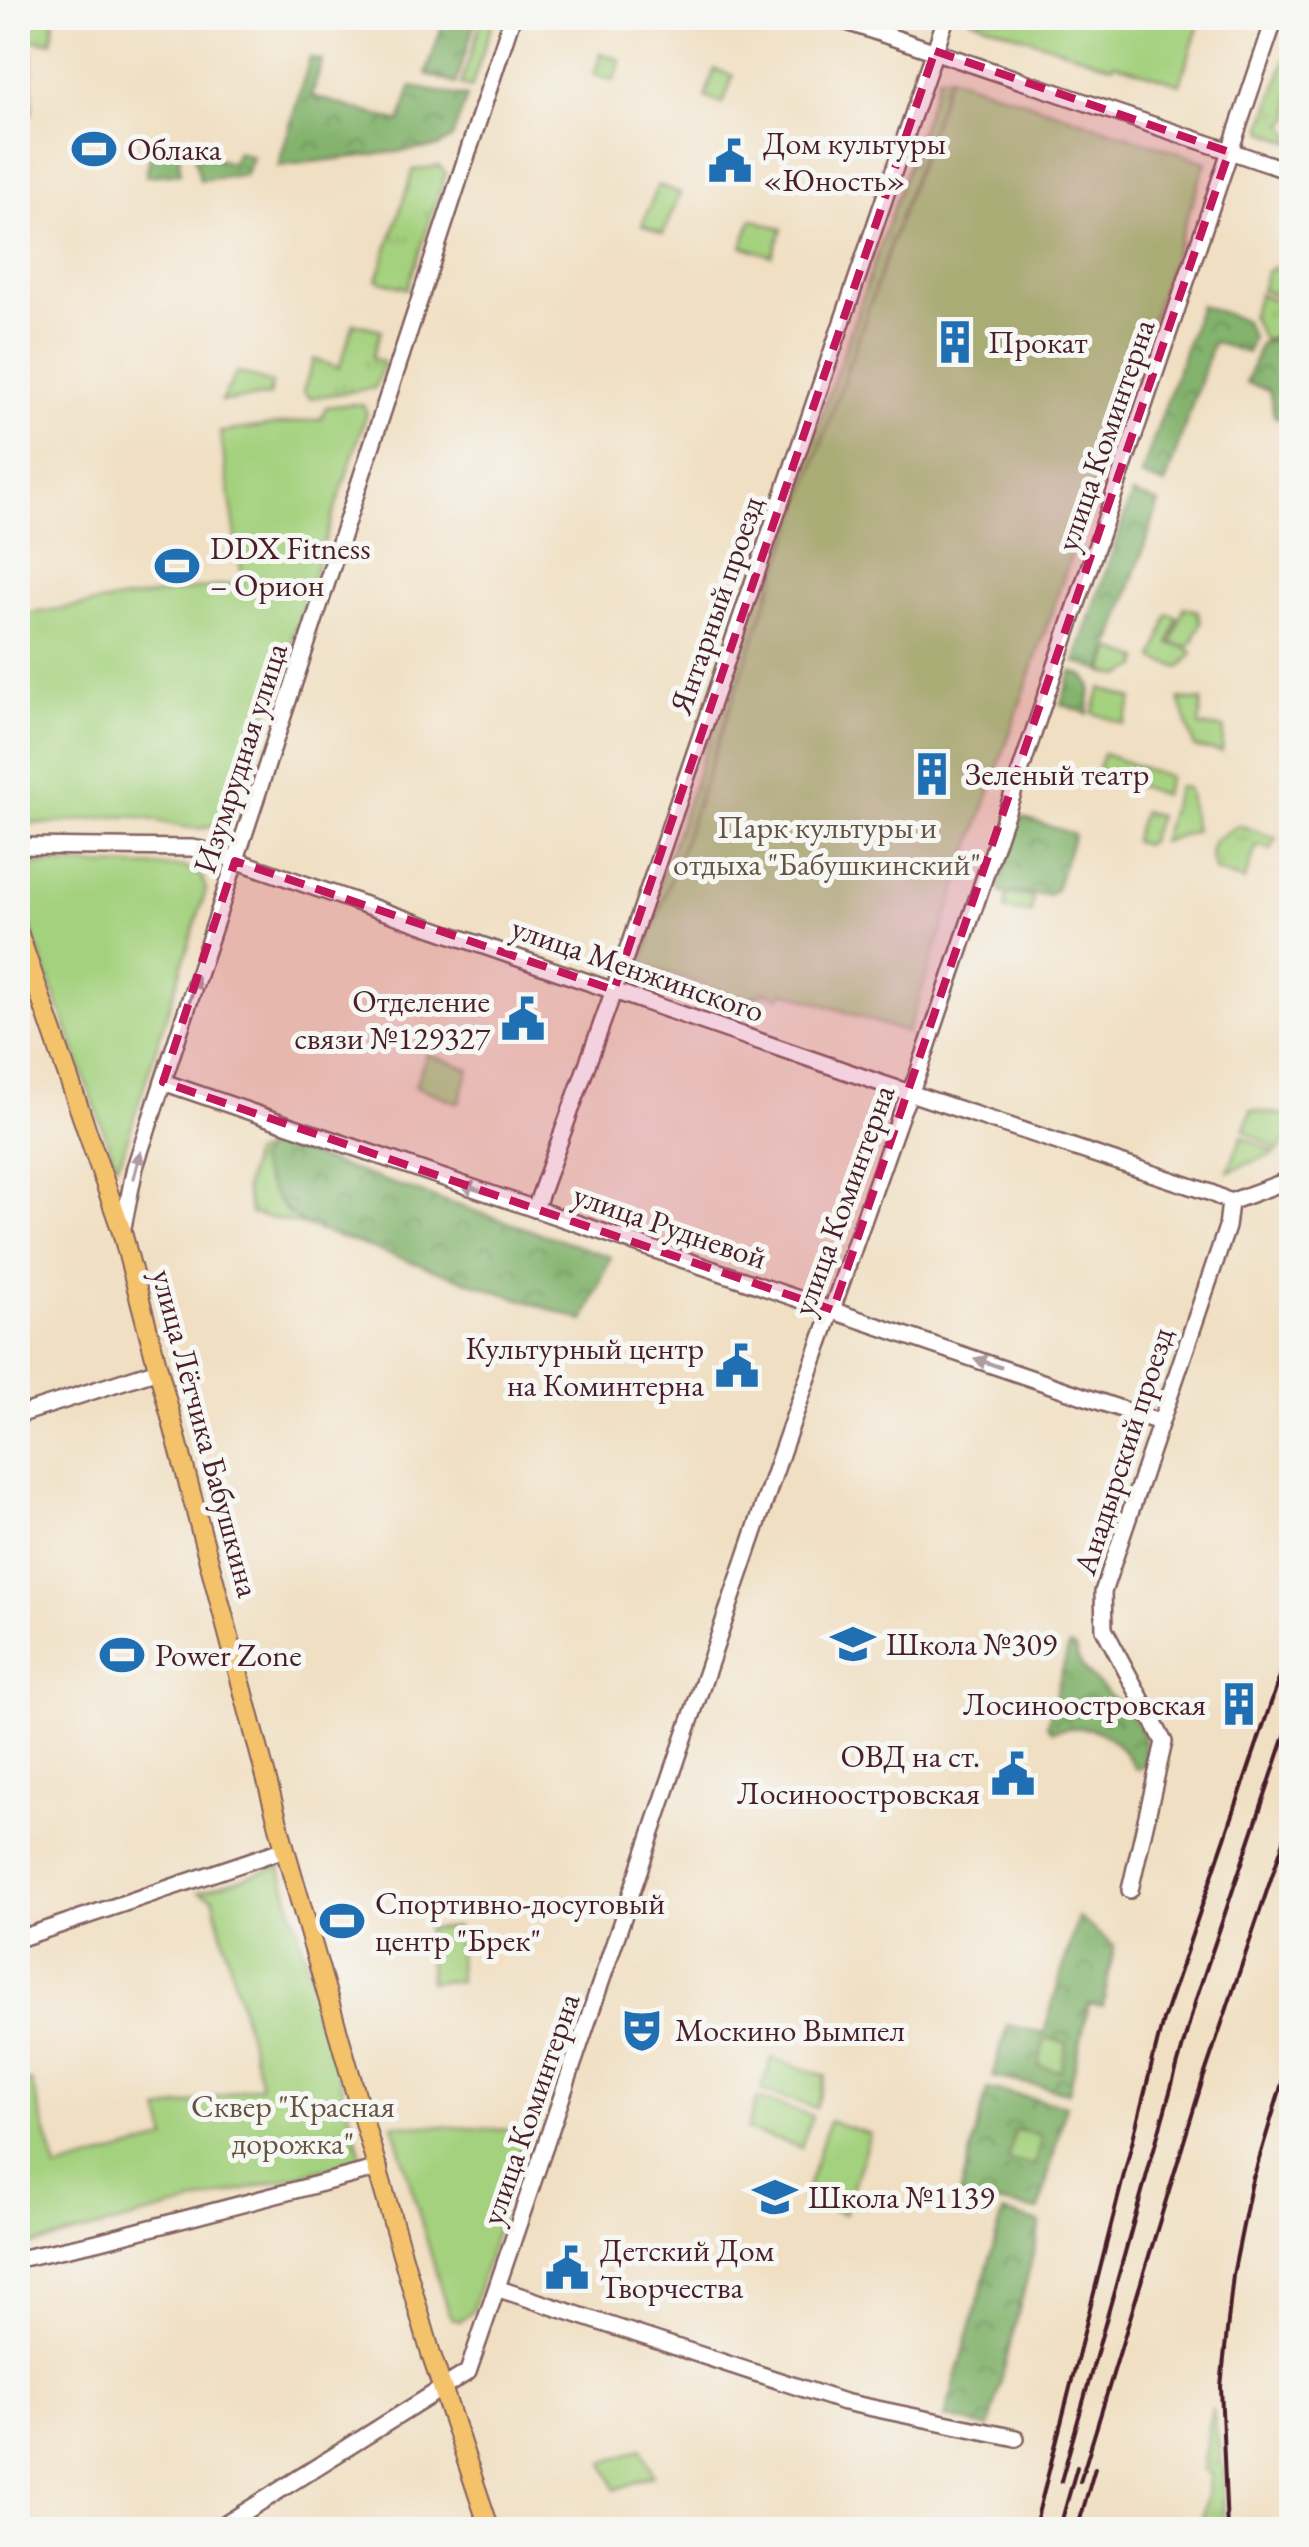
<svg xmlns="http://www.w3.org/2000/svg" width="1309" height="2547" font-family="'EB Garamond',serif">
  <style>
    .grass { fill: url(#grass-tufts); stroke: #777854; stroke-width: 2.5 }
    .forest { fill: url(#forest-crowns); stroke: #66694c; stroke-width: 2.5 }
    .park { fill: #a4d17e; stroke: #777854; stroke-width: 2.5 }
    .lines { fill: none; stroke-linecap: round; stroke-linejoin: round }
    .minor-casing { stroke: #846260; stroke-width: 20 }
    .major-casing { stroke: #846260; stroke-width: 22 }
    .minor { stroke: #fff; stroke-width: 15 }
    .major { stroke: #f3c26a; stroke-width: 18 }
    .rail { stroke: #4a1f2b; stroke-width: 4 }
    .oneway { fill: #ae9aa0 }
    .marked { fill: #c2185b; fill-opacity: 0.2; stroke: #c2185b; stroke-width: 8; stroke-dasharray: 20 12; stroke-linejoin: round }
    .labels { text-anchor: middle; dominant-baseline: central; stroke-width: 10; stroke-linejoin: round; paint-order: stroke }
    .poi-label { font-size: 32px; fill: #4a1f2b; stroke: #f6f6f2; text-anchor: start }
    .street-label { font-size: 32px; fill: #4a1f2b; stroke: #f6f6f2 }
    .park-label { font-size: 32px; fill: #655444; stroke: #f6f6f2 }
  </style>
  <defs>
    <pattern id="grass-tufts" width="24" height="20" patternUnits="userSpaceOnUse" patternTransform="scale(2.5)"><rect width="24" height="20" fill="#a4d17e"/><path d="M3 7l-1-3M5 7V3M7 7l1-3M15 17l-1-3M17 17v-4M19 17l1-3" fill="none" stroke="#8fb36d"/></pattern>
    <pattern id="forest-crowns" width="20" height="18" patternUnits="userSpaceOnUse" patternTransform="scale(2.5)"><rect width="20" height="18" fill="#83b36d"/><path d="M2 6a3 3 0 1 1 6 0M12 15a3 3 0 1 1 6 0" fill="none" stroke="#6d915a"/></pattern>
  </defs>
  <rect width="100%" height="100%" fill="#f6f6f2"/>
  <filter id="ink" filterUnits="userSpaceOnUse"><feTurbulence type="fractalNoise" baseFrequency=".01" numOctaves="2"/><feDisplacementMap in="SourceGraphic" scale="20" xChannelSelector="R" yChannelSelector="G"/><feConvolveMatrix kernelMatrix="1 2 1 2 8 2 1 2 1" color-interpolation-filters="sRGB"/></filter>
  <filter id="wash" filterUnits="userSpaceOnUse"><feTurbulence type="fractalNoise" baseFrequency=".0048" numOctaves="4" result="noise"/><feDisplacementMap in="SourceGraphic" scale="40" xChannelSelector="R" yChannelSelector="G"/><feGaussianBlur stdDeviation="2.25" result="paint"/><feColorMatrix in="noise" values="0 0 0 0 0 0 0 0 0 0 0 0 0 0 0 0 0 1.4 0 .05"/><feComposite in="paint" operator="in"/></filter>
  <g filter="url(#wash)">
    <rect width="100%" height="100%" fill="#f0dfc2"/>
    <g class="grass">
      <polygon points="18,18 54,18 52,42 18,40"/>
      <polygon points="482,18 494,18 471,88 461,85"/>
      <polygon points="1291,43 1291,118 1284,124 1291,135 1291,143 1265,131 1263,126"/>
      <polygon points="939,76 949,76 641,965 632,962"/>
      <polygon points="439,166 446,173 407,289 377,280 413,170"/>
      <polygon points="1282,264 1291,267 1291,296 1285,298 1261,290 1267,271"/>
      <polygon points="1259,294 1280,302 1285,311 1276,336 1263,340 1251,316"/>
      <polygon points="354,323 381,330 372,358 384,362 375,388 310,398 303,391 314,359 339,368"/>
      <polygon points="237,372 272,383 269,396 221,401"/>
      <polygon points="1168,614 1178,617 1169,644 1188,648 1193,653 1180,668 1154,659"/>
      <polygon points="1112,649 1140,659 1138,667 1121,676 1104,672"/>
      <polygon points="1179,699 1202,701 1199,726 1224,728 1222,752 1195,748"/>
      <polygon points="1103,754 1169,777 1163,795 1097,771"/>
      <polygon points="1143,811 1158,816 1149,842 1143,845 1133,841"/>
      <polygon points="1239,825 1276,838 1271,850 1257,845 1244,881 1214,871 1210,852 1214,840"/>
      <polygon points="1251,1110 1291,1116 1291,1131 1279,1150 1244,1130"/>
      <polygon points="1242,1136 1276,1153 1228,1171"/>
      <polygon points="262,1151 257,1160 284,1209 304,1225 251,1214 245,1189 252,1154"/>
      <polygon points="1212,2408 1224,2472 1223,2529 1200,2529 1211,2474 1203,2469"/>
    </g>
    <g class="forest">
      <polygon points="445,18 476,18 456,84 426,74"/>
      <polygon points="310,58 322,61 312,96 400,122 411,87 467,97 452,138 438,147 278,166"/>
      <polygon points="153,141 179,149 180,173 146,176"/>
      <polygon points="237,152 253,157 245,175 200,180 194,153 231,163"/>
      <polygon points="1200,305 1244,320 1252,337 1247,353 1213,342 1165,485 1141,476"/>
      <polygon points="1275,338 1291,343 1291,424 1274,416 1269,390 1246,383 1260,344"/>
      <polygon points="1132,494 1159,503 1102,671 1075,662"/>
      <polygon points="1072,672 1085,676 1091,687 1088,714 1061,704"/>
      <polygon points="1021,817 1074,834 1056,889 1049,895 1001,893 999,884"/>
      <path d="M269 1142 611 1257 584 1321 304 1225C280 1206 266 1189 257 1160Z"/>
      <path d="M1069 1646 1075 1649C1080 1691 1161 1708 1143 1767L1136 1769C1112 1733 1096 1721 1052 1731L1047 1726Z"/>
      <polygon points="1078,1917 1114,1946 1103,2006 1089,2004 1069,2092 993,2077 1007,2025 1044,2033"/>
      <polygon points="987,2089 1066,2105 1039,2211 960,2196"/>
      <polygon points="1003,2213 1041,2223 989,2428 945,2417"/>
    </g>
    <g class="park">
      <polygon points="968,18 1201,18 1180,84 1114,63 1112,66"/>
      <rect x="18" y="51" width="14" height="62"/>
      <polygon points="601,53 621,60 614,81 594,75"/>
      <polygon points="715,69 733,76 723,104 705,97"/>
      <polygon points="949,76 1206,162 907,1033 784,991 781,997 764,991 762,996 754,994 752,1001 641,965"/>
      <polygon points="658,185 680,193 663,234 642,225"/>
      <polygon points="752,219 782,229 772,256 742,246"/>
      <path d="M352 404 363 405 367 413 231 823 222 820C203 838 167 822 145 818 106 811 51 831 18 821V615L243 582 220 432 321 419 326 407Z"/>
      <polygon points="1184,607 1197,611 1201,622 1193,642 1185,647 1172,643"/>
      <polygon points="1101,688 1133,699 1124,724 1093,713"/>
      <polygon points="1178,786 1188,789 1195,831 1161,842"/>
      <polygon points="36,864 185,867 203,878 206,890 122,1156 116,1165 18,893 18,871"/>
      <polygon points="1007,894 1033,897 1031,913 1005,910"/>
      <polygon points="427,1054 469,1069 459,1103 415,1086"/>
      <polygon points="280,1866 362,2159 18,2249 18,2085 31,2081 57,2170 167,2139 159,2111 261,2085 213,1898 199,1892"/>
      <polygon points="457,1927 459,1981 430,1982 427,1929"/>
      <polygon points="1045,2038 1067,2043 1061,2071 1039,2066"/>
      <polygon points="772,2058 826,2076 816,2108 761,2090"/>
      <polygon points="757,2098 812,2116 801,2148 747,2130"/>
      <polygon points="829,2121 870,2134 844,2214 803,2200"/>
      <polygon points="393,2124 526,2131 472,2311 460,2321 452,2318 447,2310"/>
      <polygon points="1014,2130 1041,2135 1035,2165 1008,2160"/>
      <polygon points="642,2448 653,2475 615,2490 604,2463"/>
    </g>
  </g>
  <g filter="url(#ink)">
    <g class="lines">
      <g class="minor-casing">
        <g id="minor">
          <polyline points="835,18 1292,172"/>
          <polyline points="18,846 192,848 209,851 880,1083 1211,1193 1230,1202"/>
          <polyline points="163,1082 1159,1422"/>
          <polyline points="1230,1202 1292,1179"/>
          <polyline points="535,1209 614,990 946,18"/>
          <polyline points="122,1232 135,1167 512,18"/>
          <polyline points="18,1415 158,1370"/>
          <polyline points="1130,1890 1164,1742 1104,1629 1103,1592 1227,1227 1230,1202"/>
          <polyline points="18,1939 285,1849"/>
          <polyline points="18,2259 97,2242 379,2168"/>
          <polyline points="499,2289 844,2402 1016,2438"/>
          <polyline points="216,2530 468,2372 782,1451 902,1111 918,1074 1275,18"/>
        </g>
      </g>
      <g class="major-casing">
        <polyline id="major" points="18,932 122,1232 285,1849 431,2354 490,2530"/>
      </g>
      <use href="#minor" class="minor"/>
      <use href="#major" class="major"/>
      <g class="rail">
        <polyline points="1250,2189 1292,2050"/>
        <polyline points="1061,2481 1196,1999 1292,1715"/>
        <polyline points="1080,2482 1203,2079 1292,1817"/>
        <polyline points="1034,2530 1163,2020 1292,1641"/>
        <polyline points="1059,2530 1077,2467"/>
        <polyline points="1077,2530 1095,2468"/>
        <polyline points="1227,2530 1221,2386 1233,2275 1253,2176"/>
      </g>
    </g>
    <defs><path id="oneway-solid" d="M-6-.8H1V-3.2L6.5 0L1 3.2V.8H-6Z" transform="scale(2.5)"/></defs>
    <g class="oneway">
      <use href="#oneway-solid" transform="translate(193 990) rotate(-72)"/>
      <use href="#oneway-solid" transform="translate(137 1165) rotate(-75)"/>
      <use href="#oneway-solid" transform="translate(475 1189) rotate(-162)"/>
      <use href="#oneway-solid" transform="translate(988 1363) rotate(-161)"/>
    </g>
  </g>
  <path class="marked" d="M935 51 1229 152 833 1310 163 1082 235 861 614 990Z"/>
  <defs>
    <g id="stadium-bare" transform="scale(3.45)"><path d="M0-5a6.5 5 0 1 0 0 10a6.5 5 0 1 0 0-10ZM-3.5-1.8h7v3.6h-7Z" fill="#1f6fb2" stroke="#f6f6f2" stroke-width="2.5" paint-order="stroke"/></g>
    <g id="civic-bare" transform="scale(3.45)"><path d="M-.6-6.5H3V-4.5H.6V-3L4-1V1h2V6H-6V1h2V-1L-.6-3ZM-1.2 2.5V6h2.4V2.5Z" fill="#1f6fb2" stroke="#f6f6f2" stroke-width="2.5" paint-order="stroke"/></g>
    <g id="building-bare" transform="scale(3.45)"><path d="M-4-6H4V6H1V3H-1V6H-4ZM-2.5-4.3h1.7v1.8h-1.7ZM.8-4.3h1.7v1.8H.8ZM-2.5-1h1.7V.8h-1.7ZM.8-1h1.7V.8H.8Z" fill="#1f6fb2" stroke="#f6f6f2" stroke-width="2.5" paint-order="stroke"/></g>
    <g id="school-bare" transform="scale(3.45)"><path d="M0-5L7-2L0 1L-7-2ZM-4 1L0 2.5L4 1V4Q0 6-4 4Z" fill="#1f6fb2" stroke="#f6f6f2" stroke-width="2.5" paint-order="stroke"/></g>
    <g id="theatre-bare" transform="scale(3.45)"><path d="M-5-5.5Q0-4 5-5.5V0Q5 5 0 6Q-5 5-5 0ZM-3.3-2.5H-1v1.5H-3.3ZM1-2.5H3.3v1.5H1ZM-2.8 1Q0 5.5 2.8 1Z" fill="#1f6fb2" stroke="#f6f6f2" stroke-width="2.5" paint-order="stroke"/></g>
  </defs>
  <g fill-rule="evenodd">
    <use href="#stadium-bare" x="94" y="149"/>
    <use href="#civic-bare" x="730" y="161"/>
    <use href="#building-bare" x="955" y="342"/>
    <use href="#stadium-bare" x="177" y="566"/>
    <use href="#building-bare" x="932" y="774"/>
    <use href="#civic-bare" x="523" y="1019"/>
    <use href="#civic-bare" x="737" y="1366"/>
    <use href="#school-bare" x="853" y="1644"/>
    <use href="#stadium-bare" x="122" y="1655"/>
    <use href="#building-bare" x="1239" y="1704"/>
    <use href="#civic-bare" x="1013" y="1774"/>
    <use href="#stadium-bare" x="342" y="1921"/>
    <use href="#theatre-bare" x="642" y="2030"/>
    <use href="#school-bare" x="775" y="2197"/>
    <use href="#civic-bare" x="567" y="2268"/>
  </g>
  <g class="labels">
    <g class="poi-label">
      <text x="763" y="143">Дом культуры<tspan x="763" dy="37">«Юность»</tspan></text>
      <text x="127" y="149">Облака</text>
      <text x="988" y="342">Прокат</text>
      <text x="210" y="548">DDX Fitness<tspan x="210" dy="37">– Орион</tspan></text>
      <text x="965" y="774">Зеленый театр</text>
      <text x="490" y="1001" text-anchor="end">Отделение<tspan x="490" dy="37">связи №129327</tspan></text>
      <text x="704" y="1348" text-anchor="end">Культурный центр<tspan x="704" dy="37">на Коминтерна</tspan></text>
      <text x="886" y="1644">Школа №309</text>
      <text x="155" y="1655">Power Zone</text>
      <text x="1206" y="1704" text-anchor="end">Лосиноостровская</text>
      <text x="980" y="1756" text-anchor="end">ОВД на ст.<tspan x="980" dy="37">Лосиноостровская</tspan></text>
      <text x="375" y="1903">Спортивно-досуговый<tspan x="375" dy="37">центр "Брек"</tspan></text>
      <text x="675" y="2030">Москино Вымпел</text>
      <text x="808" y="2197">Школа №1139</text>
      <text x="600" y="2250">Детский Дом<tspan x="600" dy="37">Творчества</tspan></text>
    </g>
    <g class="street-label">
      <text transform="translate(1105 435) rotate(-71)">улица Коминтерна</text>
      <text transform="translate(716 605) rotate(-71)">Янтарный проезд</text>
      <text transform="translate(240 758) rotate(-72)">Изумрудная улица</text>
      <text transform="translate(638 969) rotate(19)">улица Менжинского</text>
      <text transform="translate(843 1200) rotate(-70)">улица Коминтерна</text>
      <text transform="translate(670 1226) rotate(19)">улица Рудневой</text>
      <text transform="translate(206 1433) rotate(75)">улица Лётчика Бабушкина</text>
      <text transform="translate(1123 1451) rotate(-72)">Анадырский проезд</text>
      <text transform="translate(530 2109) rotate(-71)">улица Коминтерна</text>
    </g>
    <g class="park-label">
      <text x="827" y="827">Парк культуры и<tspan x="827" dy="37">отдыха "Бабушкинский"</tspan></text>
      <text x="293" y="2106">Сквер "Красная<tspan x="293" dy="37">дорожка"</tspan></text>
    </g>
  </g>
  <rect width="1309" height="2547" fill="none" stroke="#f6f6f2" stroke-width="60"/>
</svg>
